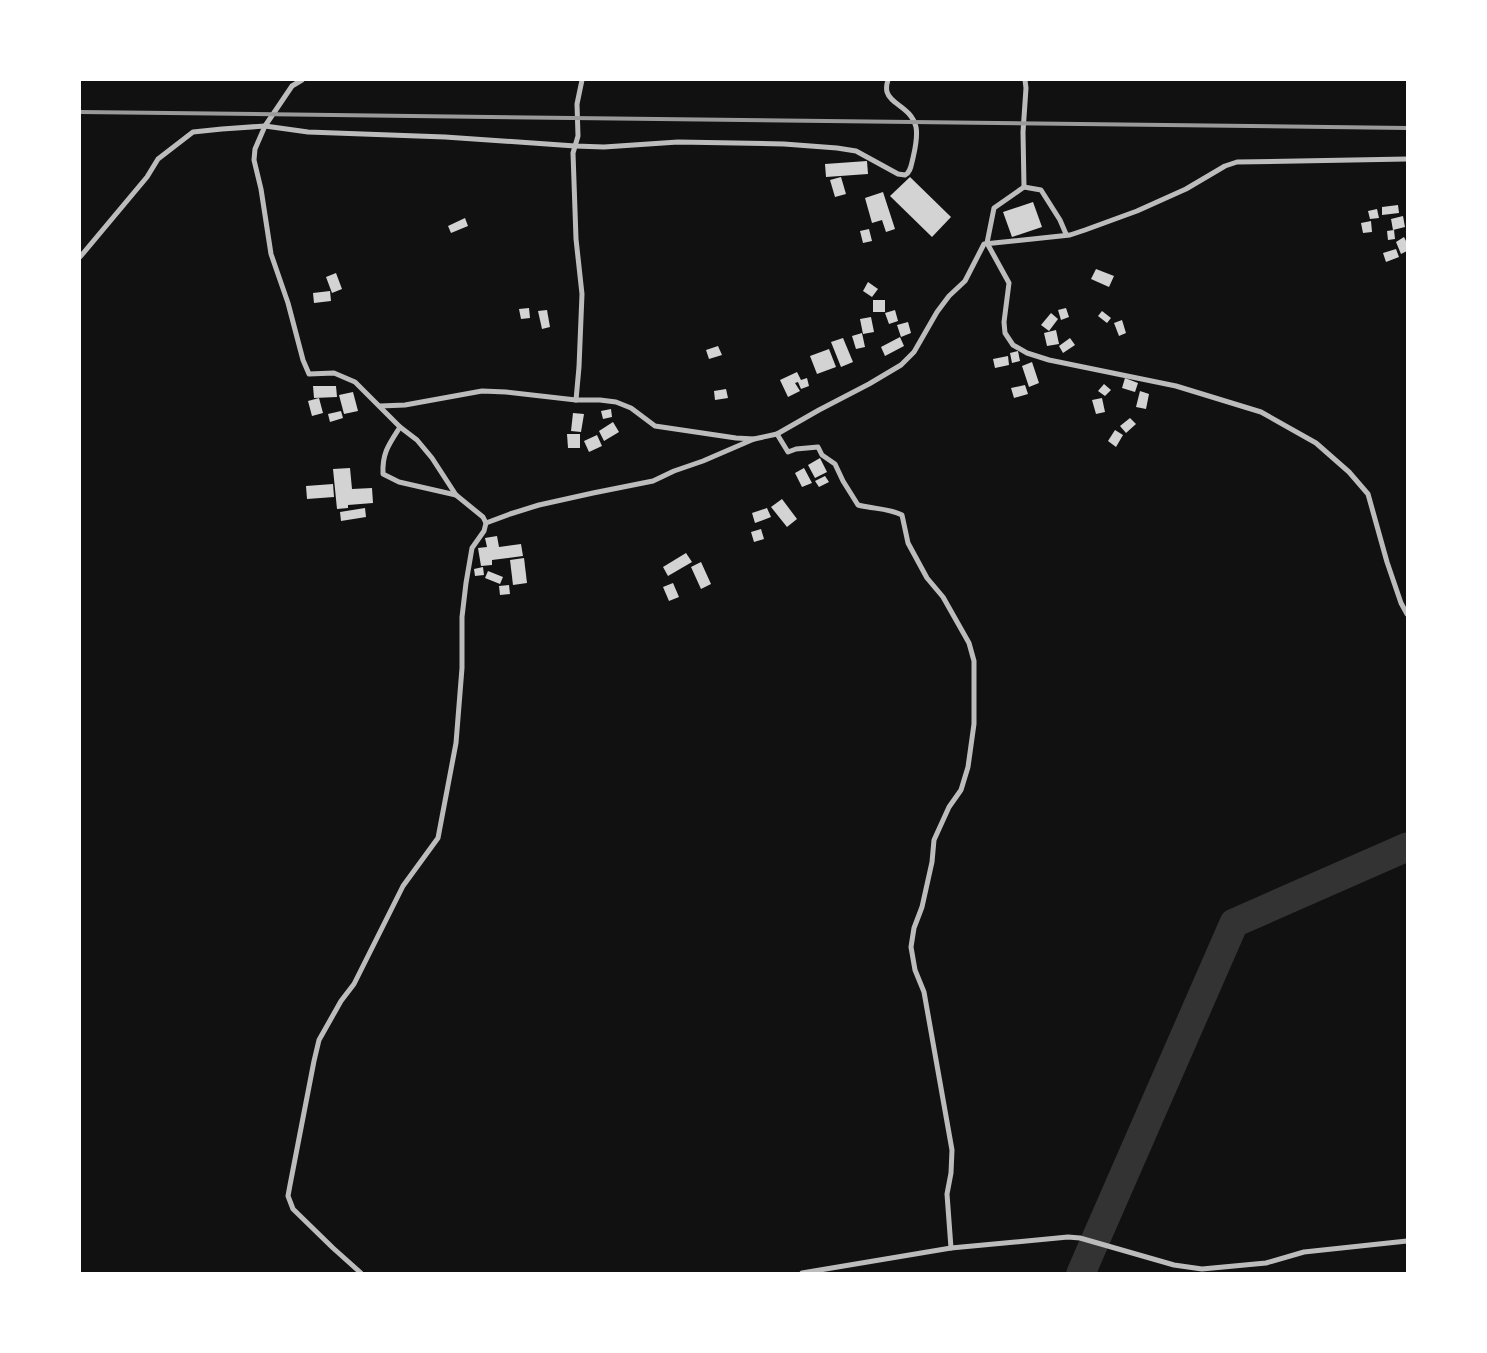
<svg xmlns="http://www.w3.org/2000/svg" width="1487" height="1353" font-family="'IBM Plex Sans',sans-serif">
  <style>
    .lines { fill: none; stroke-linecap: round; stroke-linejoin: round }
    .river { stroke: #333; stroke-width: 29 }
    .building { fill: #d3d3d3 }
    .minor { stroke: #bcbcbc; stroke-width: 5 }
    .rail { stroke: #9a9a9a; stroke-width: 4 }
  </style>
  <rect width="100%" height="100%" fill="#111"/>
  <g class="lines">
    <polyline class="river" points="1081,1273 1234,923 1407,847"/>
  </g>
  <g class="building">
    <polygon points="867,161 868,174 826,177 825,164"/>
    <polygon points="841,177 846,194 835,197 830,180"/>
    <polygon points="910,177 951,217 932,237 890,196"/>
    <polygon points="883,192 895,229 886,232 882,220 872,223 865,198"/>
    <polygon points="1033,202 1042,227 1012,237 1003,212"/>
    <polygon points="1398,205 1399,213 1382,215 1382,207"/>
    <polygon points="1377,209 1379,218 1370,219 1368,211"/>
    <polygon points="1403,216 1405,227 1393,230 1391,219"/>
    <polygon points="465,218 468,226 451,233 448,226"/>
    <polygon points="1371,221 1372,232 1363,233 1361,223"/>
    <polygon points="869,229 872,241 863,243 860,231"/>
    <polygon points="1394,230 1395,239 1388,240 1387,231"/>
    <polygon points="1404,237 1407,243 1407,251 1401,254 1396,242"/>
    <polygon points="1396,249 1399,257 1386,262 1383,253"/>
    <polygon points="1096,269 1114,276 1109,287 1091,279"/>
    <polygon points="336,273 342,289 332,293 326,277"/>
    <polygon points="868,282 878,289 872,297 863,291"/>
    <polygon points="330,291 331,301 314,303 313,293"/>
    <rect x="873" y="300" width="12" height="12"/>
    <polygon points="529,308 530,318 521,319 519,309"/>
    <polygon points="1066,308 1069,317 1061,320 1058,310"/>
    <polygon points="547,310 550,327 542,329 538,311"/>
    <polygon points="895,310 898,321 889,324 885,313"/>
    <polygon points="1102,311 1111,318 1107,323 1098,316"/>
    <polygon points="1051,313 1058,319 1049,331 1041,325"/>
    <polygon points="871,317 874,332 863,334 860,319"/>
    <polygon points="1122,320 1126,333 1119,336 1114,323"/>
    <polygon points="908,322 911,333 901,337 897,325"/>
    <polygon points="1056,330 1059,344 1047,346 1044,333"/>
    <polygon points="862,333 865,347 856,349 852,336"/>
    <polygon points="900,337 904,346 885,356 881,347"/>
    <polygon points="843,338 853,362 841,367 831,342"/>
    <polygon points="1070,338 1075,345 1063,353 1059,346"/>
    <polygon points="718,346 722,355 709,359 706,350"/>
    <polygon points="829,349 836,367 817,374 810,356"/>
    <polygon points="1018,351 1020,361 1012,363 1010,353"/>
    <polygon points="1008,356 1009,365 995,368 993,359"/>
    <polygon points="1032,362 1039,383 1029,387 1022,366"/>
    <polygon points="797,372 801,380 807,378 809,386 801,389 798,382 795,383 800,391 788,397 780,380"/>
    <polygon points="1125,378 1138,383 1135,392 1122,388"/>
    <polygon points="1104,384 1111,390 1105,396 1098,391"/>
    <polygon points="1025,385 1028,394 1014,398 1011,388"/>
    <polygon points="313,386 336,386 337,397 314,398"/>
    <polygon points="726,389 728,398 715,400 714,391"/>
    <polygon points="1140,391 1149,394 1146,409 1136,407"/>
    <polygon points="353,392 358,411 344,414 339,395"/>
    <polygon points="319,398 323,413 312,416 308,401"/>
    <polygon points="1102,398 1105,412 1096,414 1092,400"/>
    <polygon points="611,409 612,417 603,419 601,411"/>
    <polygon points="341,411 343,418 330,422 328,414"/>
    <polygon points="573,413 584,414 581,432 571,431"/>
    <polygon points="1130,418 1136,424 1126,433 1120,426"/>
    <polygon points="613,422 619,432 604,441 599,431"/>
    <polygon points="1115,430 1123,435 1116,447 1108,441"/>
    <polygon points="567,434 580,434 580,448 568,448"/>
    <polygon points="597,435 602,446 589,452 584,441"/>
    <polygon points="820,458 827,472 815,478 808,465"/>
    <polygon points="350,468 352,489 372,488 373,503 348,505 348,508 337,509 333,469"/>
    <polygon points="804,468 812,483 802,487 795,473"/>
    <polygon points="825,476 829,482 819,487 815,481"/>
    <polygon points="333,484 334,497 307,499 306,486"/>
    <polygon points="782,499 797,519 787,527 771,507"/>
    <polygon points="365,508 366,517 341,521 340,512"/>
    <polygon points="767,508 771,517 755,523 752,513"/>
    <polygon points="761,529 764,539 754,542 751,532"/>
    <polygon points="497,536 499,547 521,544 523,556 492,560 492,565 481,566 478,548 487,547 485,538"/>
    <polygon points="686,553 692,562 668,576 663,567"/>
    <polygon points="524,558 527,583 513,585 510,560"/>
    <polygon points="701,562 711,584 701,589 691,567"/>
    <polygon points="483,567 484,575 475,576 474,569"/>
    <polygon points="488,571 503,577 500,584 485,578"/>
    <polygon points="673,583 679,597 669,601 663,587"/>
    <polygon points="509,585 510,594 500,595 499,586"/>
  </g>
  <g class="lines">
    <g class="minor">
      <polyline points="302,80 292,86 265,126 255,149 254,160 261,189 271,254 288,303 303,360 309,374 334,373 355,382 400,427 417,440 432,458 456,495 483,517 486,523 484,531 472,548 466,583 462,617 462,668 456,743 438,838 403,886 354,984 341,1001 319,1040 314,1061 290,1185 288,1196 293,1209 333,1248 361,1273"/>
      <polyline points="1024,187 1023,132 1026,88 1025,80"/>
      <polyline points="1066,234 1060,220 1041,190 1024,187 994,208 987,243 1009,283 1004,322 1005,333 1013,345 1027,353 1049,360 1176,386 1261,412 1316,443 1349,472 1368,494 1387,562 1401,603 1407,614"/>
      <path d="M80 257 147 177 158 159 193 132 222 129 265 126 308 132 445 137 575 146 604 147 678 142 784 144 837 148 856 151 898 174 905 175C911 172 911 165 913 158 915 149 918 137 916 127 911 107 891 105 887 92 886 88 887 83 888 80"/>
      <polyline points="576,400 579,367 582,294 576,239 573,153 578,136 577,104 582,80"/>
      <polyline points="380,406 405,405 482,391 506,392 576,400 600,400 616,402 631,408 655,426 736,438 754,439"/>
      <path d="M400 427C389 444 382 453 383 474L399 482 456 495"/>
      <path d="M777 434 788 452 796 449 818 447 822 455 835 464 843 481 858 505C873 509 888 508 902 515L908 543 927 578 943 597 969 643 974 661V724L968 767 961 790 949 807 934 840 932 862 922 907 914 928 911 947 915 970 924 992 952 1150 951 1173 947 1194 951 1248"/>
      <polyline points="486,523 510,514 539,505 593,493 653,481 674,471 703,461 754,439 777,434 819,410 869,384 901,365 914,352 937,312 949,296 965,281 984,244 1070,235 1085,230 1137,211 1186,189 1225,166 1237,162 1407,159"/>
      <polyline points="802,1273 951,1248 1068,1237 1080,1238 1174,1265 1202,1269 1266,1263 1304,1252 1407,1241"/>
    </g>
    <polyline class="rail" points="80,112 1407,128"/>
  </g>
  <rect width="1487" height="1353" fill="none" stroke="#ffffff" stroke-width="162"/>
</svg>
